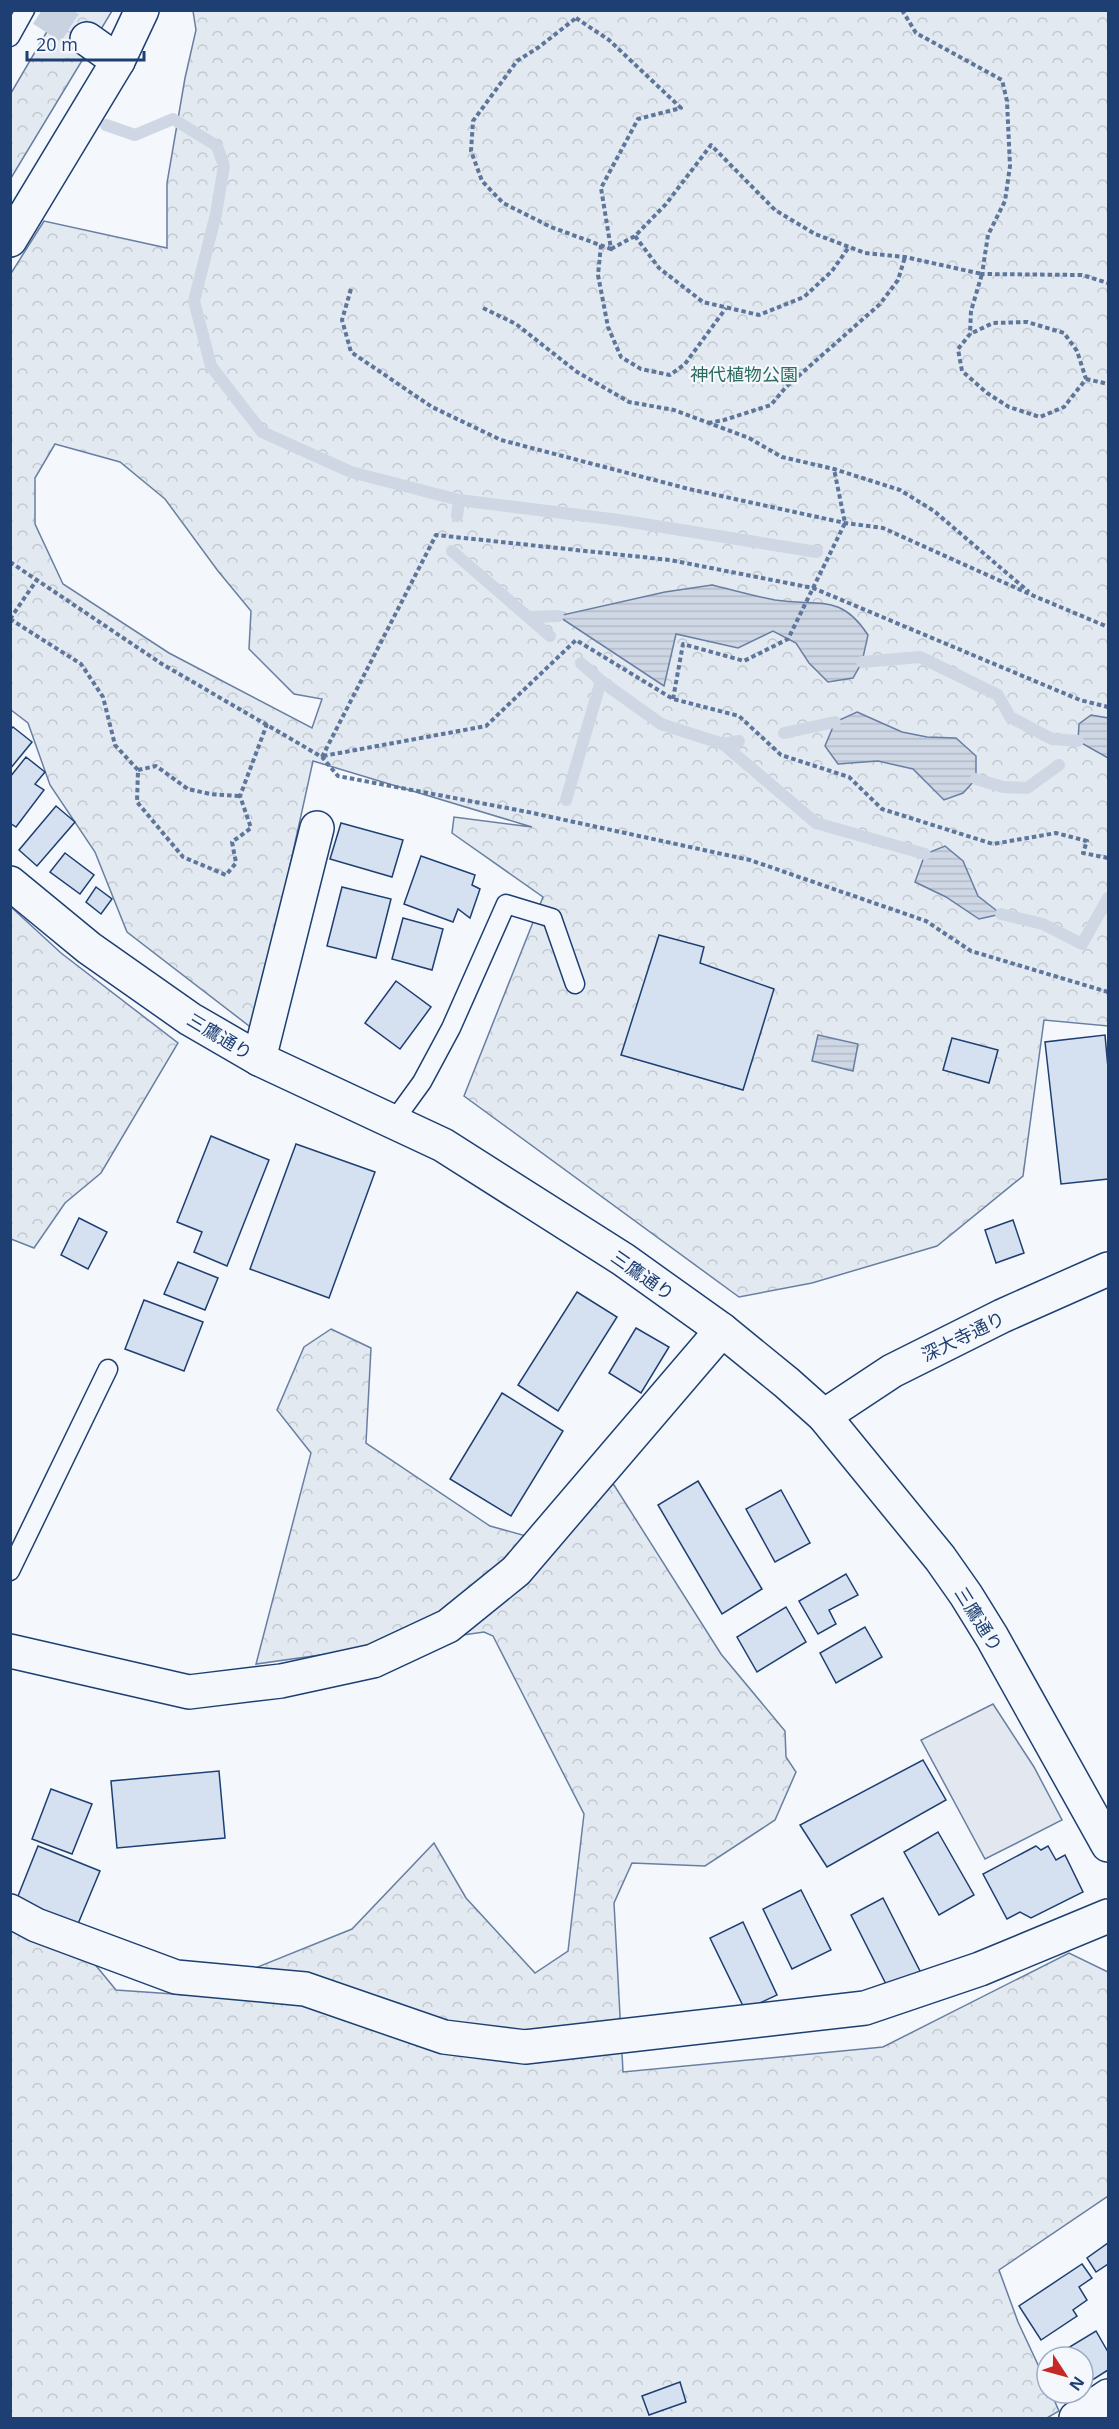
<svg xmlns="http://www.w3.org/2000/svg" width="1119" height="2429" font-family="'Open Sans','Noto Sans JP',sans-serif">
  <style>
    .forest { fill: url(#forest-crowns); stroke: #687fa3; stroke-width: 1.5; fill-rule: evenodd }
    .parking { fill: #e3e8f0; stroke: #687fa3; stroke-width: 1.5 }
    .water { fill: url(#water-rules); stroke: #687fa3; stroke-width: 1.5 }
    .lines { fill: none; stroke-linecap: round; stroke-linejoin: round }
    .stream { stroke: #cfd7e4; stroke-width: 12 }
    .building { fill: #d5e0f0; stroke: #1d3f73; stroke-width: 1.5 }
    .street-tunnel { stroke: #c9d2e0; stroke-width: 33; stroke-dasharray: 33 16; stroke-linecap: butt }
    .lane-casing { stroke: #1d3f73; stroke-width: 21 }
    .street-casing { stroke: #1d3f73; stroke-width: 36 }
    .secondary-casing { stroke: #1d3f73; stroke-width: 36 }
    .path { stroke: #5e769c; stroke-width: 4; stroke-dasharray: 4.5 3; stroke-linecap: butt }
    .lane { stroke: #f4f7fb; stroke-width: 18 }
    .street { stroke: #f4f7fb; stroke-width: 33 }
    .secondary { stroke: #f4f7fb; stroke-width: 33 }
    .labels { text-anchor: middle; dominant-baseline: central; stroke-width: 4.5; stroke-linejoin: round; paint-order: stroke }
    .park-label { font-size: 18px; fill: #2c6c60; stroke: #f4f7fb }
    .street-label { font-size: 18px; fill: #1d3f73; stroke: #f4f7fb }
  </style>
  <defs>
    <pattern id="forest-crowns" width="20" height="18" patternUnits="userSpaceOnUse" patternTransform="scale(1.5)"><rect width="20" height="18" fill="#e3e9f0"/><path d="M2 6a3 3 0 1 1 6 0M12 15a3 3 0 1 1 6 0" fill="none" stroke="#c2c9d1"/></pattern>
    <pattern id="water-rules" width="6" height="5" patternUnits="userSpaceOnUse" patternTransform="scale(1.5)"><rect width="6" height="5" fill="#cfd7e4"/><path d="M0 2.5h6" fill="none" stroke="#b1bac7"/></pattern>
  </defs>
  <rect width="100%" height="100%" fill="#f4f7fb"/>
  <g class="forest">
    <polygon points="59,11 112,11 11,178 11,93"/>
    <path d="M193 11H1108V1026L1044 1020 1023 1176 937 1246 812 1283 739 1297 464 1096 543 897 452 833 454 817 532 827 313 761 289 870 296 878 253 1029 127 932 95 852 50 785 28 723 11 710 10 275 44 221 167 248V183L185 78 196 30ZM55 444 120 462 165 499 218 571 251 611 249 649 294 694 322 699 312 728 169 653 63 584 35 524V478Z"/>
    <polygon points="11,907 61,953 178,1043 101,1173 65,1203 34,1248 11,1239"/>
    <polygon points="331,1329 371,1348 366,1443 490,1526 551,1543 600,1482 614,1485 721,1654 785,1731 786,1757 796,1772 775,1820 705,1866 632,1863 614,1903 623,2072 883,2047 1069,1953 1108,1972 1108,2196 999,2270 1018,2322 1047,2384 1047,2393 1051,2393 1059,2411 1047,2418 11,2418 10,1926 88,1956 116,1990 188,1995 352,1929 434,1843 466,1898 535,1973 568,1951 584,1814 493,1636 484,1632 256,1664 311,1453 277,1410 304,1347"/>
  </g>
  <polygon class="parking" points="993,1704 1034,1767 1062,1820 985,1859 921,1740"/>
  <g class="water">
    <path d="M712 585C733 590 754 596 775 600 818 607 840 592 868 635L862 662 853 678 828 682 809 663 796 643 773 631 738 648 676 634 664 686 558 616 665 592Z"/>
    <polygon points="857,712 902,732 927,737 956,738 976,756 976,779 963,793 944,800 913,769 878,761 838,764 825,746 835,722"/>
    <polygon points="1091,715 1108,718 1108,758 1078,741 1079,724"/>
    <polygon points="945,846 963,861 978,896 1001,914 979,919 946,897 915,882 925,854"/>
    <polygon points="818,1035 858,1044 853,1071 812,1061"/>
  </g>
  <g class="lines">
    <g class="stream">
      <polyline points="106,125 135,135 173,119 217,146 224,166 216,214 194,301 211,366 262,432 351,472 459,500 619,520 817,552"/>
      <polyline points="457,516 459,500"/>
      <polyline points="452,551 550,636"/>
      <polyline points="529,617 558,616"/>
      <polyline points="862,662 920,657 998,695 1010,717 1052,739 1078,741"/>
      <polyline points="581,663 601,681 661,724 723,744 739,741"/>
      <polyline points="784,733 835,722"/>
      <polyline points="723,744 816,823 925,854"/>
      <polyline points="976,779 1003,787 1027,788 1059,765"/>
      <polyline points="566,800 601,681"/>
      <polyline points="1001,914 1043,924 1082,944 1108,898"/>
    </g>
  </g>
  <g class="building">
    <polygon points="13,727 32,742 10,769 10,730"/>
    <polygon points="26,757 45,772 35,784 44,790 16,827 10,823 10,777"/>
    <polygon points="56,806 75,822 37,866 19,850"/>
    <polygon points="341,823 403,840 392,877 330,859"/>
    <polygon points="65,853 94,875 80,894 50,872"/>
    <polygon points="421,856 475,875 472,885 480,889 470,918 458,909 453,922 404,904"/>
    <polygon points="96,887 112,899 101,914 86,902"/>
    <polygon points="342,887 391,899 376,958 327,946"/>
    <polygon points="403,918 443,929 432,970 392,959"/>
    <polygon points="659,935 704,947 700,963 774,989 743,1090 621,1055"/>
    <polygon points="396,981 431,1007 400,1049 365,1023"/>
    <polygon points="1105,1035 1108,1068 1108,1179 1061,1184 1045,1042"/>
    <polygon points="952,1038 998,1050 989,1083 943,1070"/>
    <polygon points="211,1136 269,1160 227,1266 194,1252 202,1232 177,1222"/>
    <polygon points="296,1144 375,1172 329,1298 250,1269"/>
    <polygon points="79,1218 107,1232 88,1269 61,1255"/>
    <polygon points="1013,1220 1024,1253 996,1263 985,1230"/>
    <polygon points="178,1262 218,1278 205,1310 164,1294"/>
    <polygon points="577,1292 617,1317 558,1411 518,1385"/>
    <polygon points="144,1300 203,1322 184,1371 125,1349"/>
    <polygon points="636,1328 669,1347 641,1393 609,1373"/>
    <polygon points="502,1393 563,1431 511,1516 450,1479"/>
    <polygon points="698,1481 762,1589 722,1614 658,1505"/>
    <polygon points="781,1490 810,1543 775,1562 746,1509"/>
    <polygon points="846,1574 858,1595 829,1610 836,1624 818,1634 799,1601"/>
    <polygon points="786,1607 806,1642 757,1672 737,1637"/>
    <polygon points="865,1627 882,1657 836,1683 820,1653"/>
    <polygon points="923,1760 946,1800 827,1867 800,1825"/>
    <polygon points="219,1771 225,1838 117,1848 111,1781"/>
    <polygon points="51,1789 92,1804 72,1854 32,1839"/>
    <polygon points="938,1832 974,1895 939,1915 904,1852"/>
    <polygon points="38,1846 100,1871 75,1931 14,1906"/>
    <polygon points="1036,1846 1041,1850 1048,1846 1056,1860 1065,1855 1083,1892 1031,1918 1020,1912 1007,1919 983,1874"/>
    <polygon points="801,1890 831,1950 792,1969 763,1909"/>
    <polygon points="883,1898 921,1973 889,1990 851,1915"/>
    <polygon points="743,1922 777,1995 745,2010 710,1938"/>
    <polygon points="1108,2243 1108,2264 1096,2272 1087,2258"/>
    <polygon points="1082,2264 1092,2278 1079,2287 1087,2300 1073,2310 1077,2316 1041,2340 1019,2306"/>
    <polygon points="1096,2331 1108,2352 1108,2370 1083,2386 1083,2357 1053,2357"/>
    <polygon points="680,2382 686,2402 649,2415 642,2396"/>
  </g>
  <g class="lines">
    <polyline class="street-tunnel" points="42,10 87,39"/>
    <g class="lane-casing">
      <g id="lane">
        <polyline points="10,37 25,10"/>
        <polyline points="393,1122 422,1082 451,1028 506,904 552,918 575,984"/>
        <polyline points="10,1571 108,1369"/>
      </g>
    </g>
    <g class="street-casing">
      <g id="street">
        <polyline points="87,39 118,61"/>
        <polyline points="10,240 118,61 142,10"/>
        <polyline points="259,1059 317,828"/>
        <polyline points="10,1651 189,1692 281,1681 373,1661 448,1626 516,1571 722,1330"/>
        <polyline points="10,1911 36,1925 176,1977 305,1989 444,2037 525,2047 865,2008 980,1969 1108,1916"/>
        <polyline points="1076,2418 1108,2396"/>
      </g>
    </g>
    <g class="secondary-casing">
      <g id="secondary">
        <polyline points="10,883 89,948 190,1019 259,1059 443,1145 624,1260 722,1330 787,1383 824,1416 940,1558 966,1595 992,1637 1108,1845"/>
        <polyline points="824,1416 892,1371 1002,1316 1108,1269"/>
      </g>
    </g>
    <g class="path">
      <polyline points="902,10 916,33 1002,80 1007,101 1010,166 1005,201 988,235 982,274 1082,275 1108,283"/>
      <polygon points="576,18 609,40 681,108 638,119 601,188 611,249 551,227 503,203 482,181 471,151 473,121 517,61 539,47"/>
      <polyline points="635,236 659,268 703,302 759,315 804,297 832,271 849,247"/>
      <polyline points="601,245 598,275 608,327 621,357 641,369 670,375 685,364 726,308"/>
      <polyline points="611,249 635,236 666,204 711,145 775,210 815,234 865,253 905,257 982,274 971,311 970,334 958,349 962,371 987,393 1009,407 1040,417 1064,407 1086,379 1077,351 1064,333 1027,322 993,323 970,334"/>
      <polyline points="351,289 342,320 351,352 432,407 501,440 689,489 845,523 883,528 1034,596 1108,627"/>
      <polyline points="483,308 516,324 577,372 629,402 674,410 749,438 782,457 834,469 900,490 934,511 1029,592"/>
      <polyline points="1086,379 1108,384"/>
      <polyline points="708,423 724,420 771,405 786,387 880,304 898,280 905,257"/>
      <polyline points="10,562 162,664 322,757 338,776 528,812 750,860 926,921 971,951 1108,992"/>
      <polyline points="10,619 81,664 103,697 115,745 138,770 137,802 183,857 226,875 236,863 232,842 251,828 240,796 267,724"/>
      <polyline points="10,619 36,581"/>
      <polyline points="673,699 683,644 744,661 788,639 845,523 834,469"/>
      <polyline points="323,756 486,726 576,640 673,699 739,716 781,755 849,777 882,809 993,844 1056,833 1087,841 1083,853 1108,858"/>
      <polyline points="322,757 436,535 670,560 813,588 1080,700 1108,707"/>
      <polyline points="138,770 156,766 188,789 210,794 239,796"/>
    </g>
    <use href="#lane" class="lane"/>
    <use href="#street" class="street"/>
    <use href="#secondary" class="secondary"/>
  </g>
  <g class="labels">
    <g class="park-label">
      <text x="744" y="374">神代植物公園</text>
    </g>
    <g class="street-label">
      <text transform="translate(220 1036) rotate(31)">三鷹通り</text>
      <text transform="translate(643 1275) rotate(35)">三鷹通り</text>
      <text transform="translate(963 1336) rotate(-26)">深大寺通り</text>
      <text transform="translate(979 1619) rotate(58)">三鷹通り</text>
    </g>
  </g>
  <rect width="1119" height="2429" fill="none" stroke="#1d3f73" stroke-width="24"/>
  <g transform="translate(1065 2375) rotate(126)"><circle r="28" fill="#f4f7fb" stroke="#9eadc5" stroke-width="1.5"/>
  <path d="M0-4.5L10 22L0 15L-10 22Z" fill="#c62828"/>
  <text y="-9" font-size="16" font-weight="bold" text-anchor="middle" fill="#1d3f73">N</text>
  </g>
  <path d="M27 51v9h117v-9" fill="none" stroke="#1d3f73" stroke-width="3"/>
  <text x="36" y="51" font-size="18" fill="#1d3f73" stroke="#f4f7fb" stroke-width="4.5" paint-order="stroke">20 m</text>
</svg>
